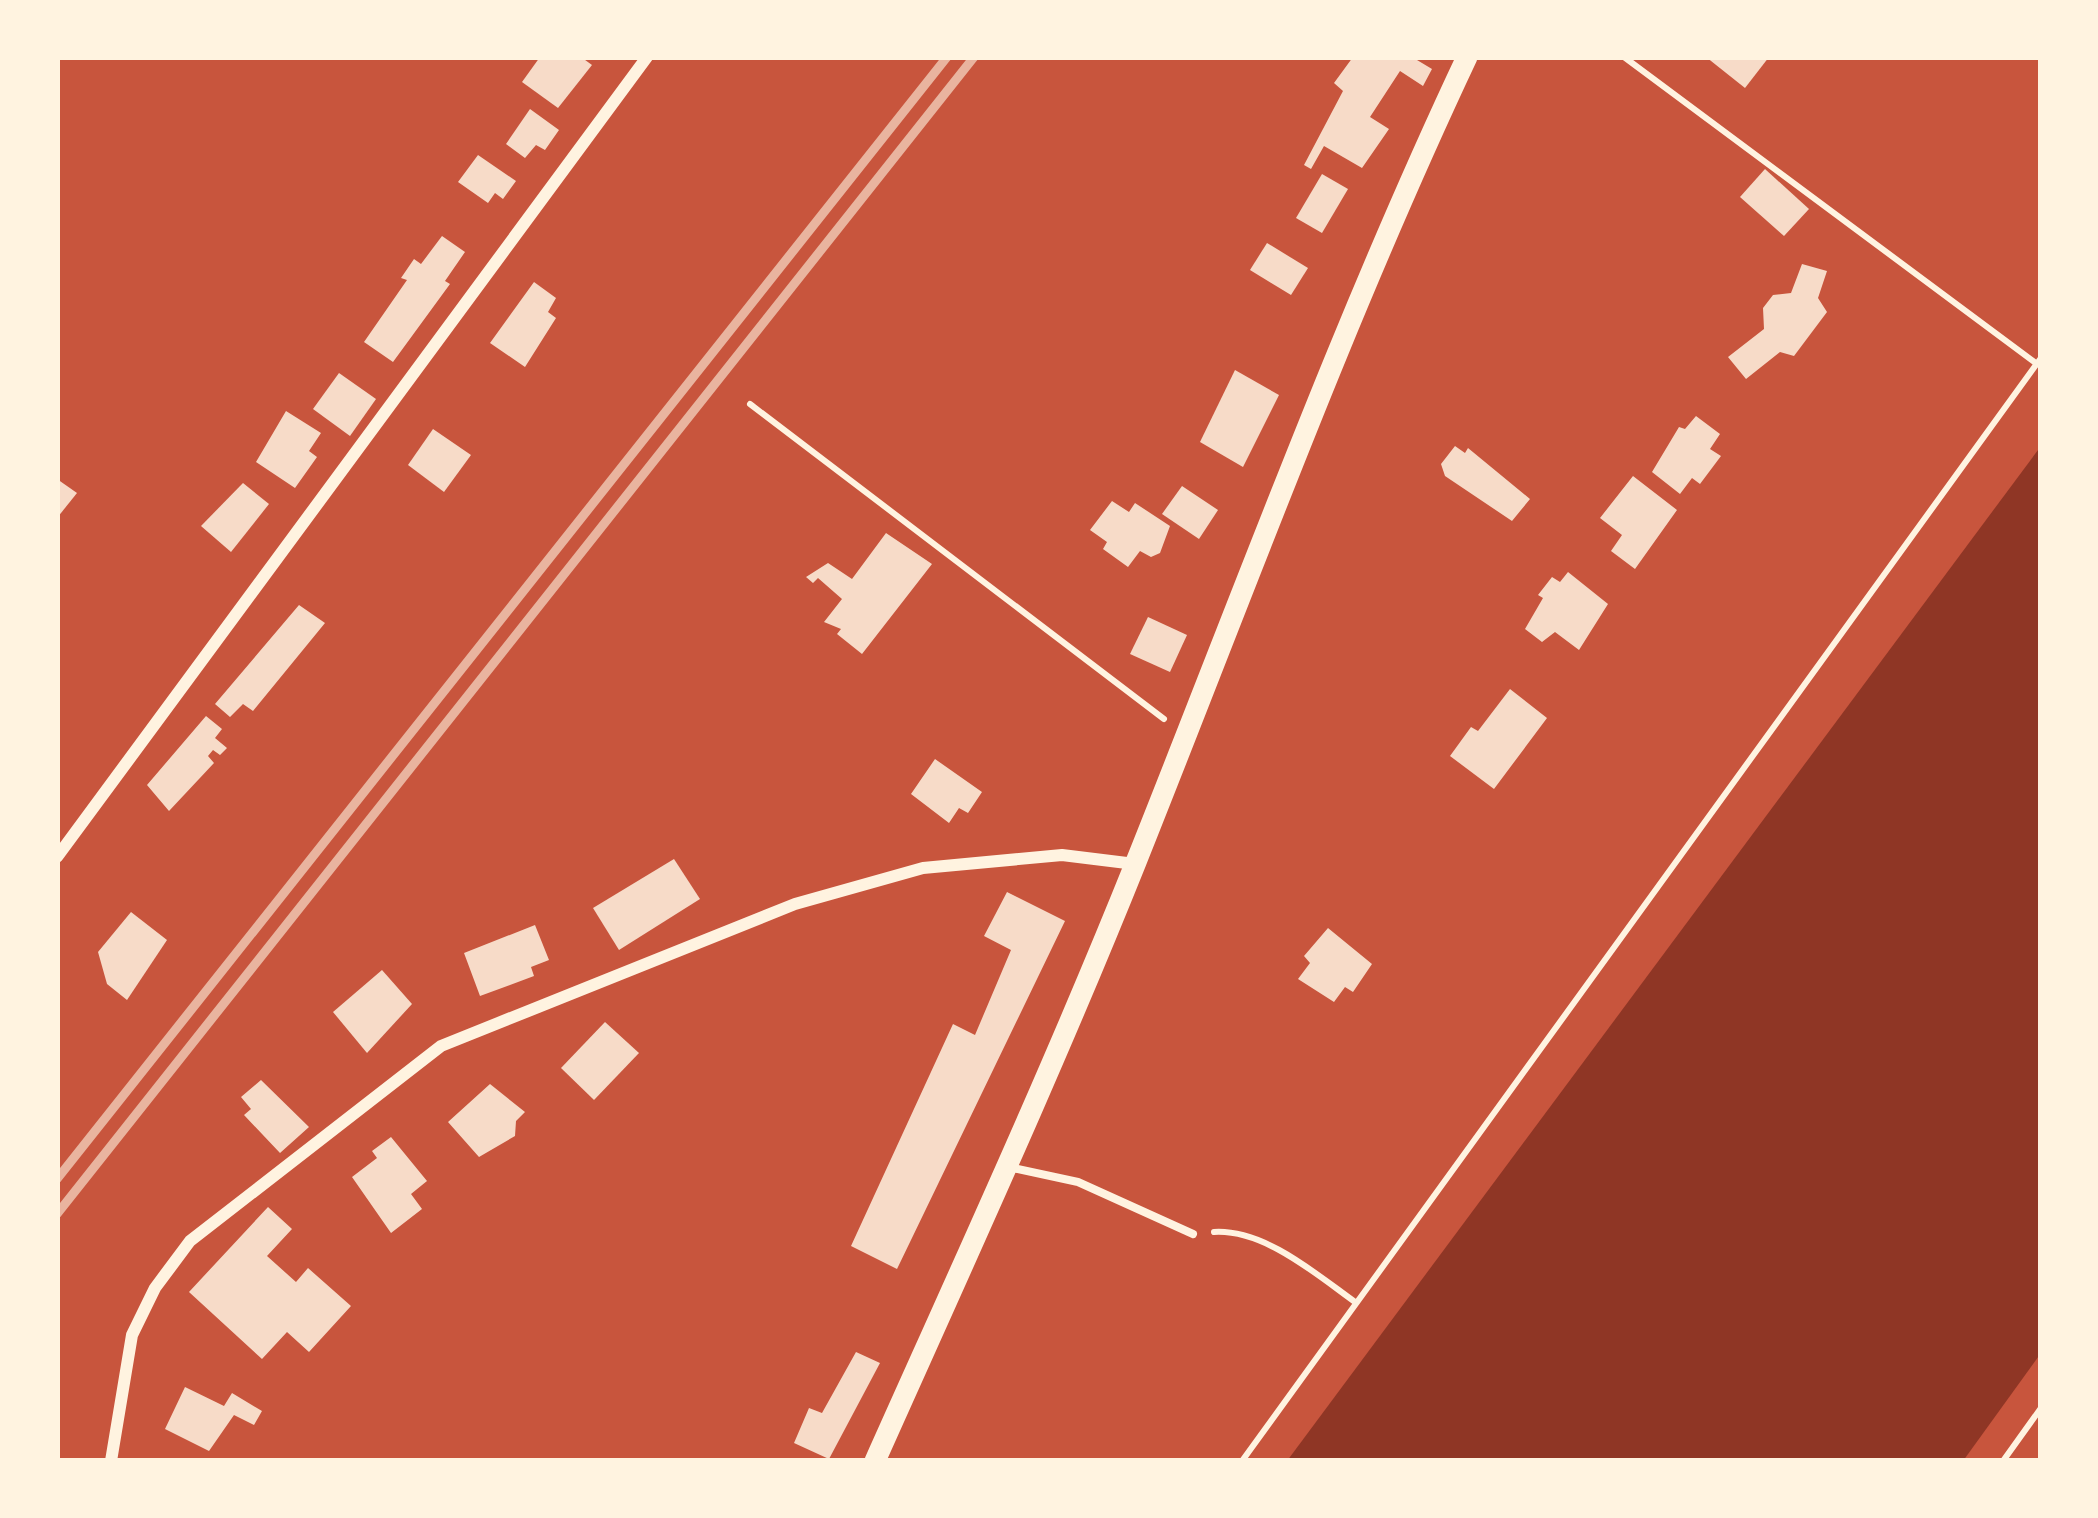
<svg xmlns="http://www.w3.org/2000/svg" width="2098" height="1518" font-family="Helvetica,sans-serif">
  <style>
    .water { fill: #8f3625 }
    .building { fill: #f7dbc8 }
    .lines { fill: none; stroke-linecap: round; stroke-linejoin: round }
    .path { stroke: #fff3e0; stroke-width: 6 }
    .service { stroke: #fff3e0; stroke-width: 8 }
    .minor { stroke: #fff3e0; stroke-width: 12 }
    .secondary { stroke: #fff3e0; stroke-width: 21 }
    .rail { stroke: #e9b49f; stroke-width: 9 }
  </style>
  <rect width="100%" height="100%" fill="#c8553d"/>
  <polygon class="water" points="2041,446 2041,1353 1963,1461 1287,1461"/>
  <g class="building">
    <polygon points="540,57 581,57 592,65 558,108 522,82"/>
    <polygon points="1353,57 1412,57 1432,69 1423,86 1400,71 1370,117 1389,129 1362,168 1324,146 1311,169 1304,165 1343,91 1334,83"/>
    <polygon points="1706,57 1769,57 1745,88"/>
    <polygon points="530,109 559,130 545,150 536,145 525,158 506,144"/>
    <polygon points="478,155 516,181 503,199 495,193 488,203 458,182"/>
    <polygon points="1765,169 1809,209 1784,236 1740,197"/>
    <polygon points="1322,174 1348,189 1322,233 1296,218"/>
    <polygon points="442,236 465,252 445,281 450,284 393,362 364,342 407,280 401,278 414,259 421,264"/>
    <polygon points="1267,243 1308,268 1291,295 1250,270"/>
    <polygon points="1802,264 1827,271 1818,298 1827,312 1794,356 1780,352 1746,379 1728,357 1764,329 1763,308 1773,295 1791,293"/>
    <polygon points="534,282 556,298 548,312 556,318 525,367 490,343"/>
    <polygon points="1235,370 1279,395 1243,467 1200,442"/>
    <polygon points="339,373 376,399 350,436 313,409"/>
    <polygon points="286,411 321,433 309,451 317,457 295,488 256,462"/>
    <polygon points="1696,416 1720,434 1710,449 1721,456 1700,484 1692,478 1680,494 1652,472 1679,427 1685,429"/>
    <polygon points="433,429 471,455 444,492 408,465"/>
    <polygon points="1455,446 1465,453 1468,448 1530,499 1512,521 1445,476 1441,464"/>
    <polygon points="1633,476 1677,510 1635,569 1611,551 1622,535 1600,518"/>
    <polygon points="57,479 77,493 57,518"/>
    <polygon points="243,483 269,504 231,552 201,526"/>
    <polygon points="1182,486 1218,510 1199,539 1162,514"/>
    <polygon points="1112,501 1129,512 1135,503 1170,526 1160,553 1151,557 1140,551 1128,567 1103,549 1107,542 1090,530"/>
    <polygon points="886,533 932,564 862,654 837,634 841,629 824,622 842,599 818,578 813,583 806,577 828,563 852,579"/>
    <polygon points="1568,572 1608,604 1579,650 1555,632 1542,642 1525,629 1543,598 1538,595 1552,577 1560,582"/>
    <polygon points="299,605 325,623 253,711 243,704 230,717 215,704"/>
    <polygon points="1148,617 1187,635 1170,672 1130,654"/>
    <polygon points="1510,689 1547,718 1494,789 1450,756 1471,727 1478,731"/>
    <polygon points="206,716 222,729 215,738 227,748 220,755 213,750 208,756 214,763 169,811 147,785"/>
    <polygon points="935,759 982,792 968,813 959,808 949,823 911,794"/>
    <polygon points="674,859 700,899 619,950 593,908"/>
    <polygon points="1007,892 1065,921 897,1269 851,1246 953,1024 975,1035 1011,950 984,936"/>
    <polygon points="131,912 167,940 127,1000 107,984 98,952"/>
    <polygon points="535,925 549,960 531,967 534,976 480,996 464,953"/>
    <polygon points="1328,928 1372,964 1353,992 1345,987 1334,1002 1298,979 1310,963 1304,956"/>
    <polygon points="382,970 412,1004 367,1053 333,1012"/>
    <polygon points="605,1022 639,1053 594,1100 561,1068"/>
    <polygon points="261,1080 309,1127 280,1153 244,1115 251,1109 241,1097"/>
    <polygon points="490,1084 525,1112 516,1121 515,1136 479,1157 448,1122"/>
    <polygon points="391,1137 427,1181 411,1194 422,1209 391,1233 352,1177 377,1158 372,1151"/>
    <polygon points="268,1207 292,1229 267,1256 296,1282 308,1268 351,1306 309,1352 287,1332 262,1359 189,1292"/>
    <polygon points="856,1352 880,1363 829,1459 794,1443 809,1408 822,1413"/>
    <polygon points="185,1387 224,1406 232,1393 262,1411 254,1425 234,1415 209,1451 165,1429"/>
  </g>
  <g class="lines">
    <g class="path">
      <polyline points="1624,57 2037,364"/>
      <polyline points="750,404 1164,719"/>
      <path d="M1214 1232C1264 1229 1316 1274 1355 1302"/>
      <polyline points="1242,1461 2041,358"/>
      <polyline points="2003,1461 2041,1408"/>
    </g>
    <polyline class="service" points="1008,1167 1078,1182 1193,1234"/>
    <g class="minor">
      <polyline points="57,857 647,57"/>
      <polyline points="111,1461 132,1335 155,1288 190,1241 441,1046 795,904 923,868 1062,855 1135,864"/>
    </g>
    <path class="secondary" d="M875 1461C964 1262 1055 1064 1136 862 1244 592 1343 320 1467 57"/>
    <g class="rail">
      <polyline points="57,1179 947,57"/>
      <polyline points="57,1214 974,57"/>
    </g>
  </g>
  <rect width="2098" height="1518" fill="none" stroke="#fff3e0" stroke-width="120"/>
</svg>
